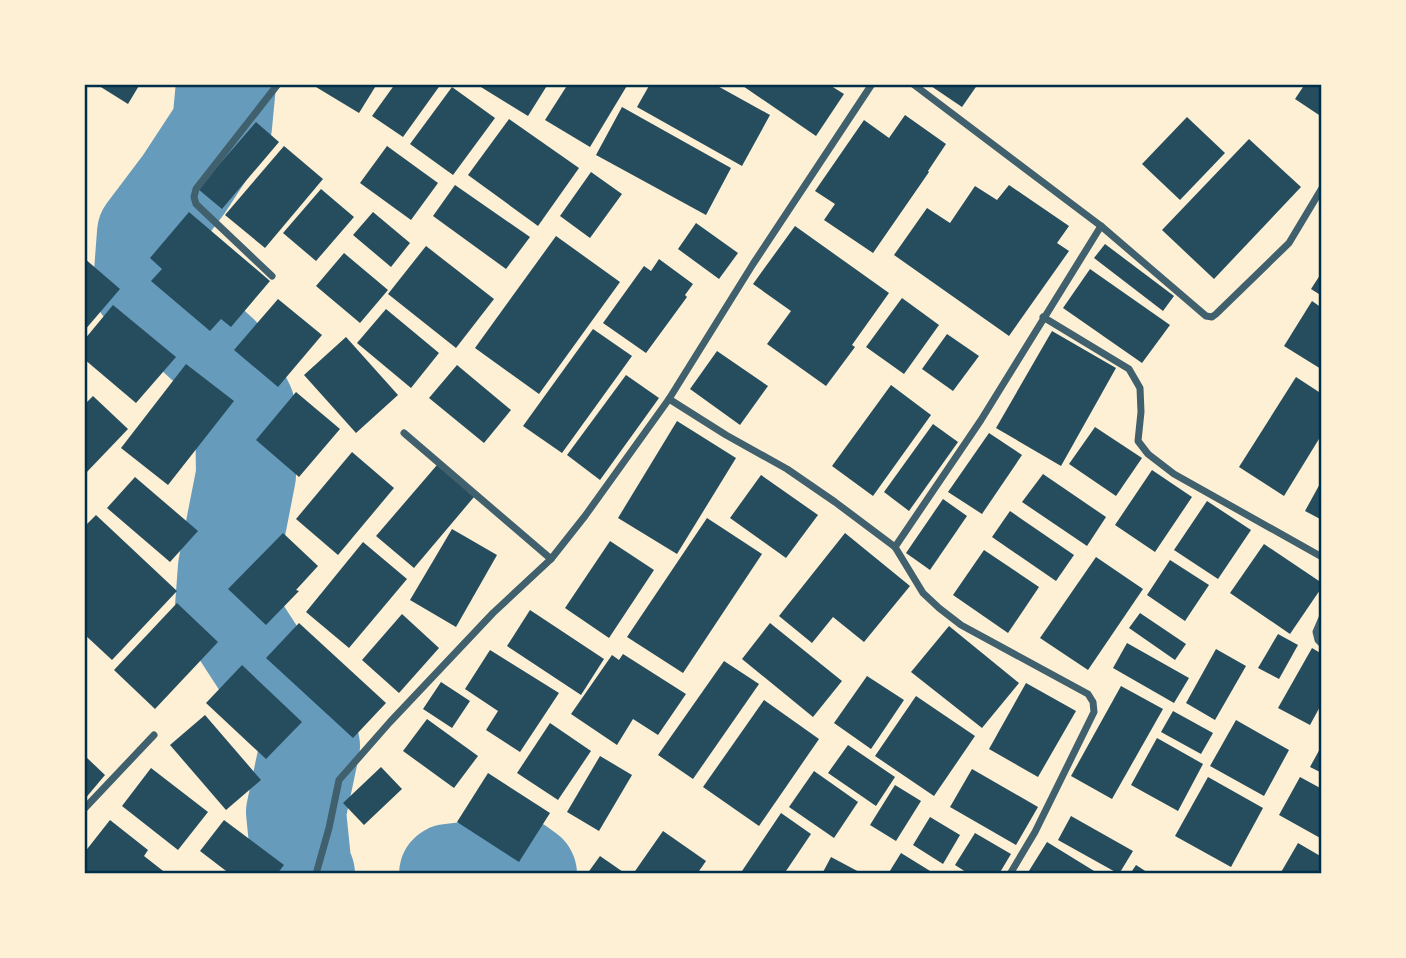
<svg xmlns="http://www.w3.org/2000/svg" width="1406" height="958" font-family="Helvetica,sans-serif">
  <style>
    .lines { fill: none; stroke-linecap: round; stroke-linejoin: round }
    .river { stroke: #669bbc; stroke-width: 100 }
    .building { fill: #264d5e }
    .minor { stroke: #3f606c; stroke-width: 7 }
    .neatline { fill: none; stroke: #003049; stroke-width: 2.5 }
  </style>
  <rect width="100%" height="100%" fill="#fdf0d5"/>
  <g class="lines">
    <g class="river">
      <polyline points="226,84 222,126 184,184 147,233 143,286 220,356 245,407 246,475 228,567 225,607 262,664 301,704 310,746 296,812 302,871 305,874"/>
      <polyline points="449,874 516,866 527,874"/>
    </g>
  </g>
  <g class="building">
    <polygon points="96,84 140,84 128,104"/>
    <polygon points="311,84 377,84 359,113"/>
    <polygon points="395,84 441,84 403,137 372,116"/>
    <polygon points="476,84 548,84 528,116"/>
    <polygon points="568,84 628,84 590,147 545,120"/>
    <polygon points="650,84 714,84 770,115 742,166 637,107"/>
    <polygon points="740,84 828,84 844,94 816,136"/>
    <polygon points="928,84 978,84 962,107"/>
    <polygon points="1305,84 1322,84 1322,117 1295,99"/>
    <polygon points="452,87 495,118 453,175 410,144"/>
    <polygon points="622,107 731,168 706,215 596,155"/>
    <polygon points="905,115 946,144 928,171 929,172 873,253 824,220 835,204 815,191 864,120 889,138"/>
    <polygon points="1187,117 1225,153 1180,200 1142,164"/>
    <polygon points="509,119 579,168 538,226 468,175"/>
    <polygon points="256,122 279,142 222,209 198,189"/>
    <polygon points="1249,139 1301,187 1214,279 1162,230"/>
    <polygon points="284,146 323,179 265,248 225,215"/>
    <polygon points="387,146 438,183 411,220 360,183"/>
    <polygon points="591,172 622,194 590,238 560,216"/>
    <polygon points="455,185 530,237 506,269 433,216"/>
    <polygon points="1009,185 1069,226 1057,243 1069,251 1009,336 894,255 927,208 950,223 975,186 997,200"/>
    <polygon points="321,189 354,217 316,261 283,233"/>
    <polygon points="189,212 270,281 231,327 221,319 210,331 151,281 162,269 150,258"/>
    <polygon points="373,212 410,243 391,267 353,235"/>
    <polygon points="696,223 738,253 719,279 678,249"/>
    <polygon points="795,226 889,293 852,345 855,347 826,386 767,344 791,311 753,284"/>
    <polygon points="556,236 620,282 539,394 475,348"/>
    <polygon points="1105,244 1174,296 1163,311 1094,258"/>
    <polygon points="426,246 494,299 456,348 388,294"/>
    <polygon points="344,253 388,290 360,323 316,286"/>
    <polygon points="84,258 120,289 84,331"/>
    <polygon points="659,259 693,284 685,295 687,297 646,353 603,323 644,266 651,271"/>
    <polygon points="1090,269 1170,325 1142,363 1063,308"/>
    <polygon points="1322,272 1322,296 1311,289"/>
    <polygon points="902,298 939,325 904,374 866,347"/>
    <polygon points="278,299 322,335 278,387 234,350"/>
    <polygon points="1312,301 1322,308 1322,366 1321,369 1284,346"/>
    <polygon points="113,305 176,357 136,403 84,359 84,340"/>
    <polygon points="386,309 439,353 411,388 357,343"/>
    <polygon points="593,329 632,356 562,453 523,426"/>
    <polygon points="1052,331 1116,368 1061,466 996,428"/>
    <polygon points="947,334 979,356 953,391 922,369"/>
    <polygon points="346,337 398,395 356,433 304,375"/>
    <polygon points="717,351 768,386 740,425 690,389"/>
    <polygon points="186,364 234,401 168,485 121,448"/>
    <polygon points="457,365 511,410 484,443 429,398"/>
    <polygon points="626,375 659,398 600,480 567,455"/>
    <polygon points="1296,377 1322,394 1322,434 1284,496 1239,467"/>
    <polygon points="891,385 931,415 873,496 832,466"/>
    <polygon points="296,392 340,429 299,477 256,440"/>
    <polygon points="93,396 128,429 84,475 84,405"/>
    <polygon points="677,421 736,458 677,554 618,518"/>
    <polygon points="933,424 958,442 909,511 884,492"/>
    <polygon points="1095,427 1142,458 1116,496 1069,464"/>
    <polygon points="989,433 1022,455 982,514 948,492"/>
    <polygon points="352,452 394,488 338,555 296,519"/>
    <polygon points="437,465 474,497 414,568 376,536"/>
    <polygon points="1152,470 1192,497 1155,552 1115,525"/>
    <polygon points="1043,474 1106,517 1087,546 1022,502"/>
    <polygon points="761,475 818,515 786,558 730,518"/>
    <polygon points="135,477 198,531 170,562 107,508"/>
    <polygon points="1322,480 1322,520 1305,511"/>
    <polygon points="943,499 967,516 930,570 906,553"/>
    <polygon points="1207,501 1251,530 1218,579 1174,550"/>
    <polygon points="1010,511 1074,555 1056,581 992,537"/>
    <polygon points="96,515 177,591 112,660 84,634 84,527"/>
    <polygon points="707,518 762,554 683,673 627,637"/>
    <polygon points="452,529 497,555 456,627 410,600"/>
    <polygon points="283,533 318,566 296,590 299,591 266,625 228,589"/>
    <polygon points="845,533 910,586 864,642 833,617 812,643 779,616"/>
    <polygon points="610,541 654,570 609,638 565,608"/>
    <polygon points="363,542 407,579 349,648 306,612"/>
    <polygon points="1264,544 1322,583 1322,587 1290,634 1230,593"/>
    <polygon points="984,550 1039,587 1008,633 953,595"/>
    <polygon points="1096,557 1143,589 1088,670 1040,638"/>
    <polygon points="1170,560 1209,585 1185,621 1147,595"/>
    <polygon points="177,603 218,642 155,709 114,670"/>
    <polygon points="530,610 604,659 581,695 507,646"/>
    <polygon points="1140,613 1186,644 1175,660 1129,628"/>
    <polygon points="402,614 439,648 399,693 362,660"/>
    <polygon points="299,623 386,703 353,738 266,658"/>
    <polygon points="770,623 842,681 813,717 742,659"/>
    <polygon points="949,626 1019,683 982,728 911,672"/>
    <polygon points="1278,634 1298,645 1279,679 1258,668"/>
    <polygon points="1127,643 1189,678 1174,703 1113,668"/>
    <polygon points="1312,648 1322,654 1322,703 1310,725 1278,708"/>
    <polygon points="1216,649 1246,666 1215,720 1186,703"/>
    <polygon points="490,650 559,693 520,752 486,730 498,711 465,689"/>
    <polygon points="623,654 686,694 658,735 633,719 617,745 571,714 612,655 619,660"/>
    <polygon points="724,661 759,684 693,779 658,755"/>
    <polygon points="242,665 302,722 266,759 206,703"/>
    <polygon points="867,676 904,700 871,749 834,723"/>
    <polygon points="441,682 470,701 452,728 423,709"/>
    <polygon points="1026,683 1076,711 1038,777 989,749"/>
    <polygon points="1121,686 1163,709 1112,799 1071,776"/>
    <polygon points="916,696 975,736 934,796 875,756"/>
    <polygon points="764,700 819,739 759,826 703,787"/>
    <polygon points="1173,711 1213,733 1201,754 1161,732"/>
    <polygon points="205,715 261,780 226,810 170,745"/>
    <polygon points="427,719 478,756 454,788 403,751"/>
    <polygon points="1236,720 1289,750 1264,796 1210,766"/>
    <polygon points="550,723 591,751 558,800 517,773"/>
    <polygon points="1157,738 1203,764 1178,811 1131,785"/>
    <polygon points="848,745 895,777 876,806 828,773"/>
    <polygon points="1322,745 1322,773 1310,767"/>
    <polygon points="84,755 105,775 84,800"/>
    <polygon points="600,756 632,775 599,831 567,812"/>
    <polygon points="381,767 402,789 364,825 343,803"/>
    <polygon points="151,768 208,812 178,850 122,806"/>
    <polygon points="972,769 1038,807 1016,845 950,807"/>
    <polygon points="814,771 858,802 834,838 789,807"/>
    <polygon points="488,773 550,813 519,862 457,822"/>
    <polygon points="1208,777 1263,808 1231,867 1175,836"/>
    <polygon points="1300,777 1322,789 1322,839 1279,815"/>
    <polygon points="895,785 921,801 896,841 870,825"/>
    <polygon points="781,813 811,834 784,874 740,874"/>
    <polygon points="1071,816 1133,851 1119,874 1058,840"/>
    <polygon points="930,817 960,835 943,864 913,845"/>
    <polygon points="110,820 148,850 144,856 167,874 84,874 84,853"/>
    <polygon points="224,820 284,865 277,874 230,874 200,851"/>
    <polygon points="663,831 706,861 697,874 633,874"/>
    <polygon points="975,833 1011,854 999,874 969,874 955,865"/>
    <polygon points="1047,842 1099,874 1027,874"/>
    <polygon points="1298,843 1322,857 1322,874 1280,874"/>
    <polygon points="901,853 935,874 888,874"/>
    <polygon points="600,856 626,874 587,874"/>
    <polygon points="831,857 863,874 822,874"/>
    <polygon points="1136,865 1150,874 1130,874"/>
  </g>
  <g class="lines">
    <g class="minor">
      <polyline points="913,84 1101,226 1206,316 1212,317 1216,314 1289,243 1322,188"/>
      <polyline points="272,276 196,204 194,197 196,189 278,84"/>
      <polyline points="1043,317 1129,369 1140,388 1141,412 1138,441 1148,454 1174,474 1322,557"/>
      <polyline points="669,399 726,435 787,469 835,502 895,547 923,593 939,608 961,625 1088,694 1093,702 1094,712 1035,832 1010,874"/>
      <polyline points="404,433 551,559"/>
      <polyline points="895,547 981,420 1101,226"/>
      <polyline points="1322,618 1316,632 1318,640 1322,644"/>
      <polyline points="84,809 154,735"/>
      <polyline points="316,874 329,828 339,780 390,722 493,613 551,559 585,516 669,399 753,264 872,84"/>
    </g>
  </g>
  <rect width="1406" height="958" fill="none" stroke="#fdf0d5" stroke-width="172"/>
  <rect x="86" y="86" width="1234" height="786" class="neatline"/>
</svg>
